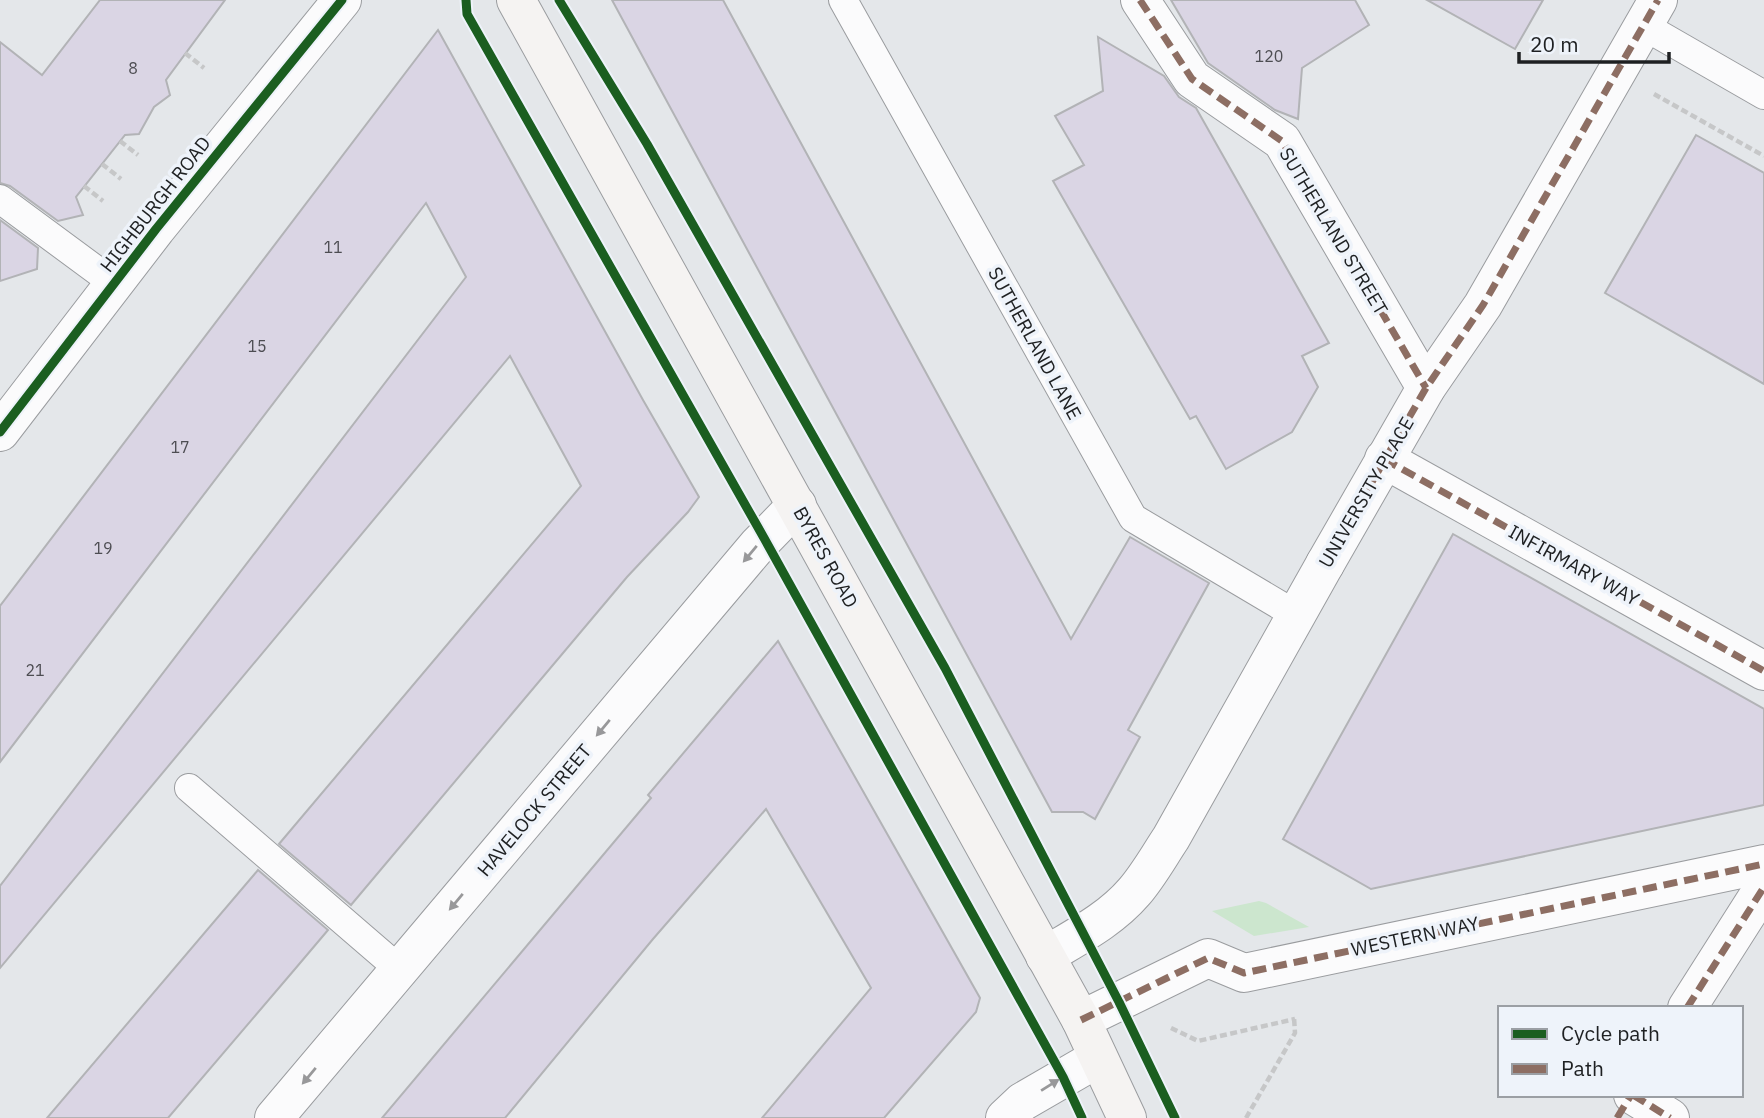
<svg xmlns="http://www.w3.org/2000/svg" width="1764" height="1118" font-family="'IBM Plex Sans',sans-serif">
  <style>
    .green { fill: #cce6ce }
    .building { fill: #dad5e4; stroke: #b2b3b6; stroke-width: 2 }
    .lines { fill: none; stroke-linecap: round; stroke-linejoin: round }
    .service-casing { stroke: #9a9c9f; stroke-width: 30 }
    .pedestrian-casing { stroke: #9a9c9f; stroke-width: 40 }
    .minor-casing { stroke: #9a9c9f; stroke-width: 40 }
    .tertiary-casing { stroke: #9a9c9f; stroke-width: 40 }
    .secondary-casing { stroke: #9a9c9f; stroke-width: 40 }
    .path { stroke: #c6c7c8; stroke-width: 4.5; stroke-dasharray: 7 3.5; stroke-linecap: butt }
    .service { stroke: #fbfbfc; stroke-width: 28 }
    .pedestrian { stroke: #fbfbfc; stroke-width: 38 }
    .minor { stroke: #fbfbfc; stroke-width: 38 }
    .tertiary { stroke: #fbfbfc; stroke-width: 38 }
    .secondary { stroke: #f5f3f2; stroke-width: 38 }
    .quiet { stroke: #8d6e63; stroke-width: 7; stroke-dasharray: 14 7; stroke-linecap: butt }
    .cycleway-casing { stroke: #eef3fa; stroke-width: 13 }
    .cycleway { stroke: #1b5e20; stroke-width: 9 }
    .oneway { fill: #98989a }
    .labels { text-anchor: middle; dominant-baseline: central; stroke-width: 7; stroke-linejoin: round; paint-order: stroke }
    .number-label { font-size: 16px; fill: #4d4d52 }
    .street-label { font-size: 19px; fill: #1e2022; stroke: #eef3fa }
  </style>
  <rect width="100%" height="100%" fill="#e4e7ea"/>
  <polygon class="green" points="1259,901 1266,903 1309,927 1254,936 1212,911"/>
  <g class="building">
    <polygon points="100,0 225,0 166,80 170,95 154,107 139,134 125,135 76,197 83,215 58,221 10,186 0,183 0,42 42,75"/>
    <polygon points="612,0 723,0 1071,639 1130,537 1209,583 1128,730 1140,737 1095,819 1083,812 1052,812"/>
    <polygon points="1171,0 1355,0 1369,25 1302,68 1298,119 1275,110 1208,63"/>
    <polygon points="1427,0 1543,0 1515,49"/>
    <polygon points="438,30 643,400 699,497 688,512 627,577 351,905 279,844 581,486 510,356 0,968 0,886 466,277 426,203 0,762 0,606"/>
    <polygon points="1098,37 1164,76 1179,97 1196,108 1329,343 1302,356 1318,387 1292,432 1226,469 1196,416 1190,419 1053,181 1084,165 1055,116 1103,91"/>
    <polygon points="1696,135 1764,173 1764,384 1605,293"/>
    <polygon points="0,220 38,248 37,269 0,281"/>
    <polygon points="1453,534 1764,709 1764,805 1371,889 1283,839"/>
    <polygon points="778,641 980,998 976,1012 884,1118 762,1118 871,988 766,809 653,939 505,1118 382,1118 651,798 648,795"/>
    <polygon points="258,870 328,930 295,969 168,1118 47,1118"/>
  </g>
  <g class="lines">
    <g class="service-casing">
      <g id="service">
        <polyline points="843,0 1133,518 1298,616"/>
        <polyline points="1644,26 1764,95"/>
        <polyline points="0,199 115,284"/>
        <polyline points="189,788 399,969"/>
      </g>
    </g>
    <g class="pedestrian-casing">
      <g id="pedestrian">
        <polyline points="1140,0 1192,79 1282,141 1426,388"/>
        <polyline points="1384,459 1764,671"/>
        <polyline points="1325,564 1426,388 1483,305 1658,0"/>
        <polyline points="1687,1008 1764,887"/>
        <polyline points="1081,1020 1208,958 1244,973 1764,864"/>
        <polyline points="1633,1095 1670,1118"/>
      </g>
    </g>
    <g class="minor-casing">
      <g id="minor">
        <path d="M1045 956C1076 937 1110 920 1134 892 1148 876 1159 856 1171 838L1325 564"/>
        <polyline points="274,1118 758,545 797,505"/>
        <polyline points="1005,1118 1022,1102 1098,1058"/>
      </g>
    </g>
    <g class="tertiary-casing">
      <polyline id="tertiary" points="0,432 156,229 342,0"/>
    </g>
    <g class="secondary-casing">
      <polyline id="secondary" points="516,0 1081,1020 1127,1118"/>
    </g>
    <g class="path">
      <polyline points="185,53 204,68"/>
      <polyline points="1654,94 1764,156"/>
      <polyline points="120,141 138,155"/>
      <polyline points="102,164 121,179"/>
      <polyline points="84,186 103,201"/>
      <polyline points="1171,1028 1198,1041 1295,1019"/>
      <polyline points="1246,1118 1295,1033 1294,1017"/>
    </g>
    <use href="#service" class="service"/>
    <use href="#pedestrian" class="pedestrian"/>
    <use href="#minor" class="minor"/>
    <use href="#tertiary" class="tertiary"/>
    <use href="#secondary" class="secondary"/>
    <g class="quiet">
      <polyline points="1140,0 1192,79 1282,141 1426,388"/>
      <polyline points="1384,459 1764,671"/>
      <polyline points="1325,564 1426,388 1483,305 1658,0"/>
      <polyline points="1687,1008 1764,887"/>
      <polyline points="1081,1020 1208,958 1244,973 1764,864"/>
      <polyline points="1633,1095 1670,1118"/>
      <polyline points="1617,1118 1631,1095"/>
    </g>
    <g class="cycleway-casing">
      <g id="cycleway">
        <polyline points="466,0 467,14 764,538 1063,1077 1082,1118"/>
        <polyline points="559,0 647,144 945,668 1119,1002 1175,1118"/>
        <polyline points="0,432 156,229 342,0"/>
      </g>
    </g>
    <use href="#cycleway" class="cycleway"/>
  </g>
  <defs><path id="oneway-solid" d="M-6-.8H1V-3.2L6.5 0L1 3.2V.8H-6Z" transform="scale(1.75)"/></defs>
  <g class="oneway">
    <use href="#oneway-solid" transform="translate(750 554) rotate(130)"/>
    <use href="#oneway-solid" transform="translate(603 728) rotate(130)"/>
    <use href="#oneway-solid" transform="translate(456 902) rotate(130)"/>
    <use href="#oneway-solid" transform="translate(309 1076) rotate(130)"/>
    <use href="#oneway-solid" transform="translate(1050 1085) rotate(-32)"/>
  </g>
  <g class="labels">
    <g class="number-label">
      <text x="1269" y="56">120</text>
      <text x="133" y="68">8</text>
      <text x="333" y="247">11</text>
      <text x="257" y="346">15</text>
      <text x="180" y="447">17</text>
      <text x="103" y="548">19</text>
      <text x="35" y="670">21</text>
    </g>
    <g class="street-label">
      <text transform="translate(155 204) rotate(-52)">HIGHBURGH ROAD</text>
      <text transform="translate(1334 231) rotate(59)">SUTHERLAND STREET</text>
      <text transform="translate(1035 343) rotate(61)">SUTHERLAND LANE</text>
      <text transform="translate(1366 492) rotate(-60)">UNIVERSITY PLACE</text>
      <text transform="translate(826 557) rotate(61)">BYRES ROAD</text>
      <text transform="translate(1574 565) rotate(29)">INFIRMARY WAY</text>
      <text transform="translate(534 810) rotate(-50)">HAVELOCK STREET</text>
      <text transform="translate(1415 936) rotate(-12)">WESTERN WAY</text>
    </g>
  </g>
  <rect x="1498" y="1006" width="245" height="91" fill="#eef3fa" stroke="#9b9fa4" stroke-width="2"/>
  <rect x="1512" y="1029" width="35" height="10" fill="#1b5e20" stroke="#9b9fa4" stroke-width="2"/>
  <text x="1561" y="1041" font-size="21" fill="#1e2022">Cycle path</text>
  <rect x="1512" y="1064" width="35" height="10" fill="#8d6e63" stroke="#9b9fa4" stroke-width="2"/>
  <text x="1561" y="1076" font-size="21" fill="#1e2022">Path</text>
  <path d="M1519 52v10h150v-10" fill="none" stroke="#1e2022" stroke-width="3.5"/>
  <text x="1530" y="52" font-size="21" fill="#1e2022" stroke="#eef3fa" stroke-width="5" paint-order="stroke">20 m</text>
</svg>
